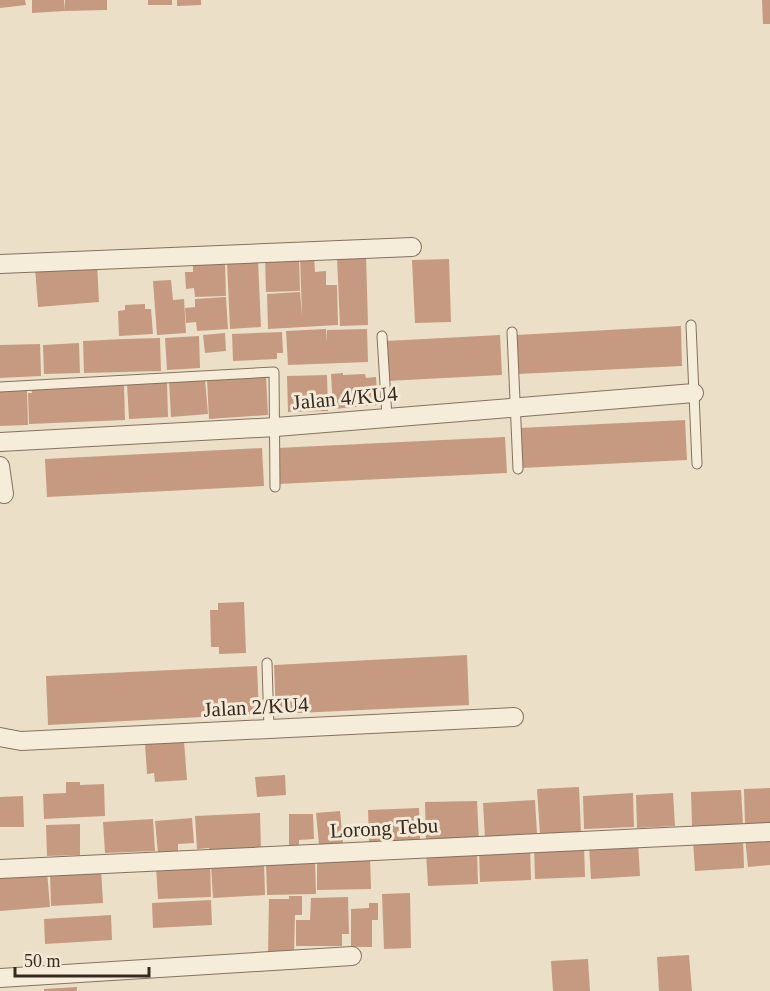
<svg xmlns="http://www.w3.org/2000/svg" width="770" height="991" font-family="'Times New Roman',serif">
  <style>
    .building { fill: #c69a80 }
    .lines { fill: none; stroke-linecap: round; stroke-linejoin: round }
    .service-casing { stroke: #85715e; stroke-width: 11 }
    .minor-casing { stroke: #85715e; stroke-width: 20 }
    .service { stroke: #f6ecda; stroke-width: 9 }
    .minor { stroke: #f6ecda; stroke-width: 18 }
    .labels { text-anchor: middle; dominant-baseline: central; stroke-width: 6; stroke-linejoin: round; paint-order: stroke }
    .street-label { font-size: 21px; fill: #372a20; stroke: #f3e9d6 }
  </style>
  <rect width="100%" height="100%" fill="#ebdfc7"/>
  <g class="building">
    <polygon points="0,0 25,0 26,5 0,8"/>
    <polygon points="32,0 64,0 65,11 32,13"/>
    <polygon points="65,0 107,0 107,10 65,11"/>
    <rect x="148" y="0" width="24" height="5"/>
    <polygon points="177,0 201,0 201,5 177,6"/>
    <polygon points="762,0 770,0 770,24 763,24"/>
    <polygon points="366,255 368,325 340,326 337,257"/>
    <polygon points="299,256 300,291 266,292 265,257"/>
    <polygon points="300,256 314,256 315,272 326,271 326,285 337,285 338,325 268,329 267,294 300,292 302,316"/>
    <polygon points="449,259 451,322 415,323 412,260"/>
    <polygon points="258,260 261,327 230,329 227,262"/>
    <polygon points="97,263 99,302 38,307 35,268"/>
    <polygon points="225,263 226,296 195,297 194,288 186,289 185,272 193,272 193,265"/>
    <polygon points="171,280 173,300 184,299 186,333 157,335 153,281"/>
    <polygon points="226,297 228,329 197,331 196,322 186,323 185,308 195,307 195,299"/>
    <polygon points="145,304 145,309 151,309 153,334 119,336 118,311 125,310 125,305"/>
    <polygon points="681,326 682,366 518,374 516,335"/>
    <polygon points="326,329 326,342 327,330 367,329 368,362 288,365 286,331"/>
    <polygon points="282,332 283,353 277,353 277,359 233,361 232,334"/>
    <polygon points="225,333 226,351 205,353 203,335"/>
    <polygon points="500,335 502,375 387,381 386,341"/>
    <polygon points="199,336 200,368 167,370 165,338"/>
    <polygon points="160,338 161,371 84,373 83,341 124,339 125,349 124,339"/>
    <polygon points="79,343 80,373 44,374 43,345"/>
    <polygon points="40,344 41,376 0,378 0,345"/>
    <polygon points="343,373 343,375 365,374 366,378 376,377 378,405 333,409 331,374"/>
    <polygon points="327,375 328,411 288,412 287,376"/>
    <polygon points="266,376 268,415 209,419 207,379"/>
    <polygon points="205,379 208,414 171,417 169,381"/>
    <polygon points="167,382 168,417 129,419 127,384"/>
    <polygon points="124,383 125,420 29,424 28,393 32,393 31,387"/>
    <polygon points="27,390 28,425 0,426 0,391"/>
    <polygon points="685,420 687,460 521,468 519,428"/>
    <polygon points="505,437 507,473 278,484 277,448"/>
    <polygon points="262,448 264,486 47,497 45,459"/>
    <polygon points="244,602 246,653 219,654 219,647 211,647 210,610 218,610 218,603"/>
    <polygon points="467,655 469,705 276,714 274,665"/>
    <polygon points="257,666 259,714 48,725 46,676"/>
    <polygon points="184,741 187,780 155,782 154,773 147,774 145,744"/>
    <polygon points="285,775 286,795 257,797 255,777"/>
    <polygon points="66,782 80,782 80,785 104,784 105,816 44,819 43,794 66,793"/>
    <polygon points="579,787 581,832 540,834 537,789"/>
    <polygon points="770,788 770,823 745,824 744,789"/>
    <polygon points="741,790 743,824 692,826 691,792"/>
    <polygon points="633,793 634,827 584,829 583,796"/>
    <polygon points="673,793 675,826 637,828 636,795"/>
    <polygon points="23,796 24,827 0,827 0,797"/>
    <polygon points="535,800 537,834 485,838 483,803"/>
    <polygon points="477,801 479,842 426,844 425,802"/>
    <polygon points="419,808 420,840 369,842 368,810"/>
    <polygon points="340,811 343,843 319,845 316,813"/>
    <polygon points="260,813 261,850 209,853 209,848 197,849 195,816"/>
    <polygon points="289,814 313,814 314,839 299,840 299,846 289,846"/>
    <polygon points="192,818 194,843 178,844 178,852 158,854 155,821"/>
    <polygon points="153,819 155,851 105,853 103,822"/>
    <polygon points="80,824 80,855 47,856 46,825"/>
    <polygon points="770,835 770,865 748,867 745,837"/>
    <polygon points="743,838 744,868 695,871 693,841"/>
    <polygon points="638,842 640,876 591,879 589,845"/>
    <polygon points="584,845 585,877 535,879 534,847"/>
    <polygon points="530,846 531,880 480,882 479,849"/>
    <polygon points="477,850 478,884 428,886 426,852"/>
    <polygon points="317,857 370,857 371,889 317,890"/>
    <polygon points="264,862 265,895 213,898 211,865"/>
    <polygon points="315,862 316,894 267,895 266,863"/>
    <polygon points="210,863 211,897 158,899 156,866"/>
    <polygon points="101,868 103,903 51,906 50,872"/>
    <polygon points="47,871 50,907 0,911 0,874"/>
    <polygon points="410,893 411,948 384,949 382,894"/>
    <polygon points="289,896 302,896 302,915 295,915 294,953 268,953 269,899 289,899"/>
    <polygon points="348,897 349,934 342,934 342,946 296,946 296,920 310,920 311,898"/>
    <polygon points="211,900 212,925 153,928 152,903"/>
    <polygon points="369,903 378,903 378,920 372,920 372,947 351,947 351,909 369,908"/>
    <polygon points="111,915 112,940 45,944 44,919"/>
    <polygon points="689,955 692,991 659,991 657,957"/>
    <polygon points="588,959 590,991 553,991 551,961"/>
    <polygon points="77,987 77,991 44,991 44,989"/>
  </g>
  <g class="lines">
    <g class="service-casing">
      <g id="service">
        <polyline points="691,325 697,464"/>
        <polyline points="512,332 518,469"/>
        <polyline points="382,336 387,417"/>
        <polyline points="0,387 274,372 275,487"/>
        <polyline points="267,663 269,729"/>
      </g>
    </g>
    <g class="minor-casing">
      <g id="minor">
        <polyline points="0,264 412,247"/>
        <polyline points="0,442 276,427 694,393"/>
        <polyline points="0,466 4,494"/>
        <polyline points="0,737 21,741 514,717"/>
        <polyline points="0,869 770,832"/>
        <polyline points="0,978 352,956"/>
      </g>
    </g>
    <use href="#service" class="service"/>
    <use href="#minor" class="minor"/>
  </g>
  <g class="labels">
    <g class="street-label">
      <text transform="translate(345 398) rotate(-5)">Jalan 4/KU4</text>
      <text transform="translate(256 707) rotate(-3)">Jalan 2/KU4</text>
      <text transform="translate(384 828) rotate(-3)">Lorong Tebu</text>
    </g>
  </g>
  <path d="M15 967v9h134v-9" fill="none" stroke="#372a20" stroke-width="3"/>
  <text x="24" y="967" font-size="18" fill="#372a20" stroke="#f3e9d6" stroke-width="4.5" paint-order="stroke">50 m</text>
</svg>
